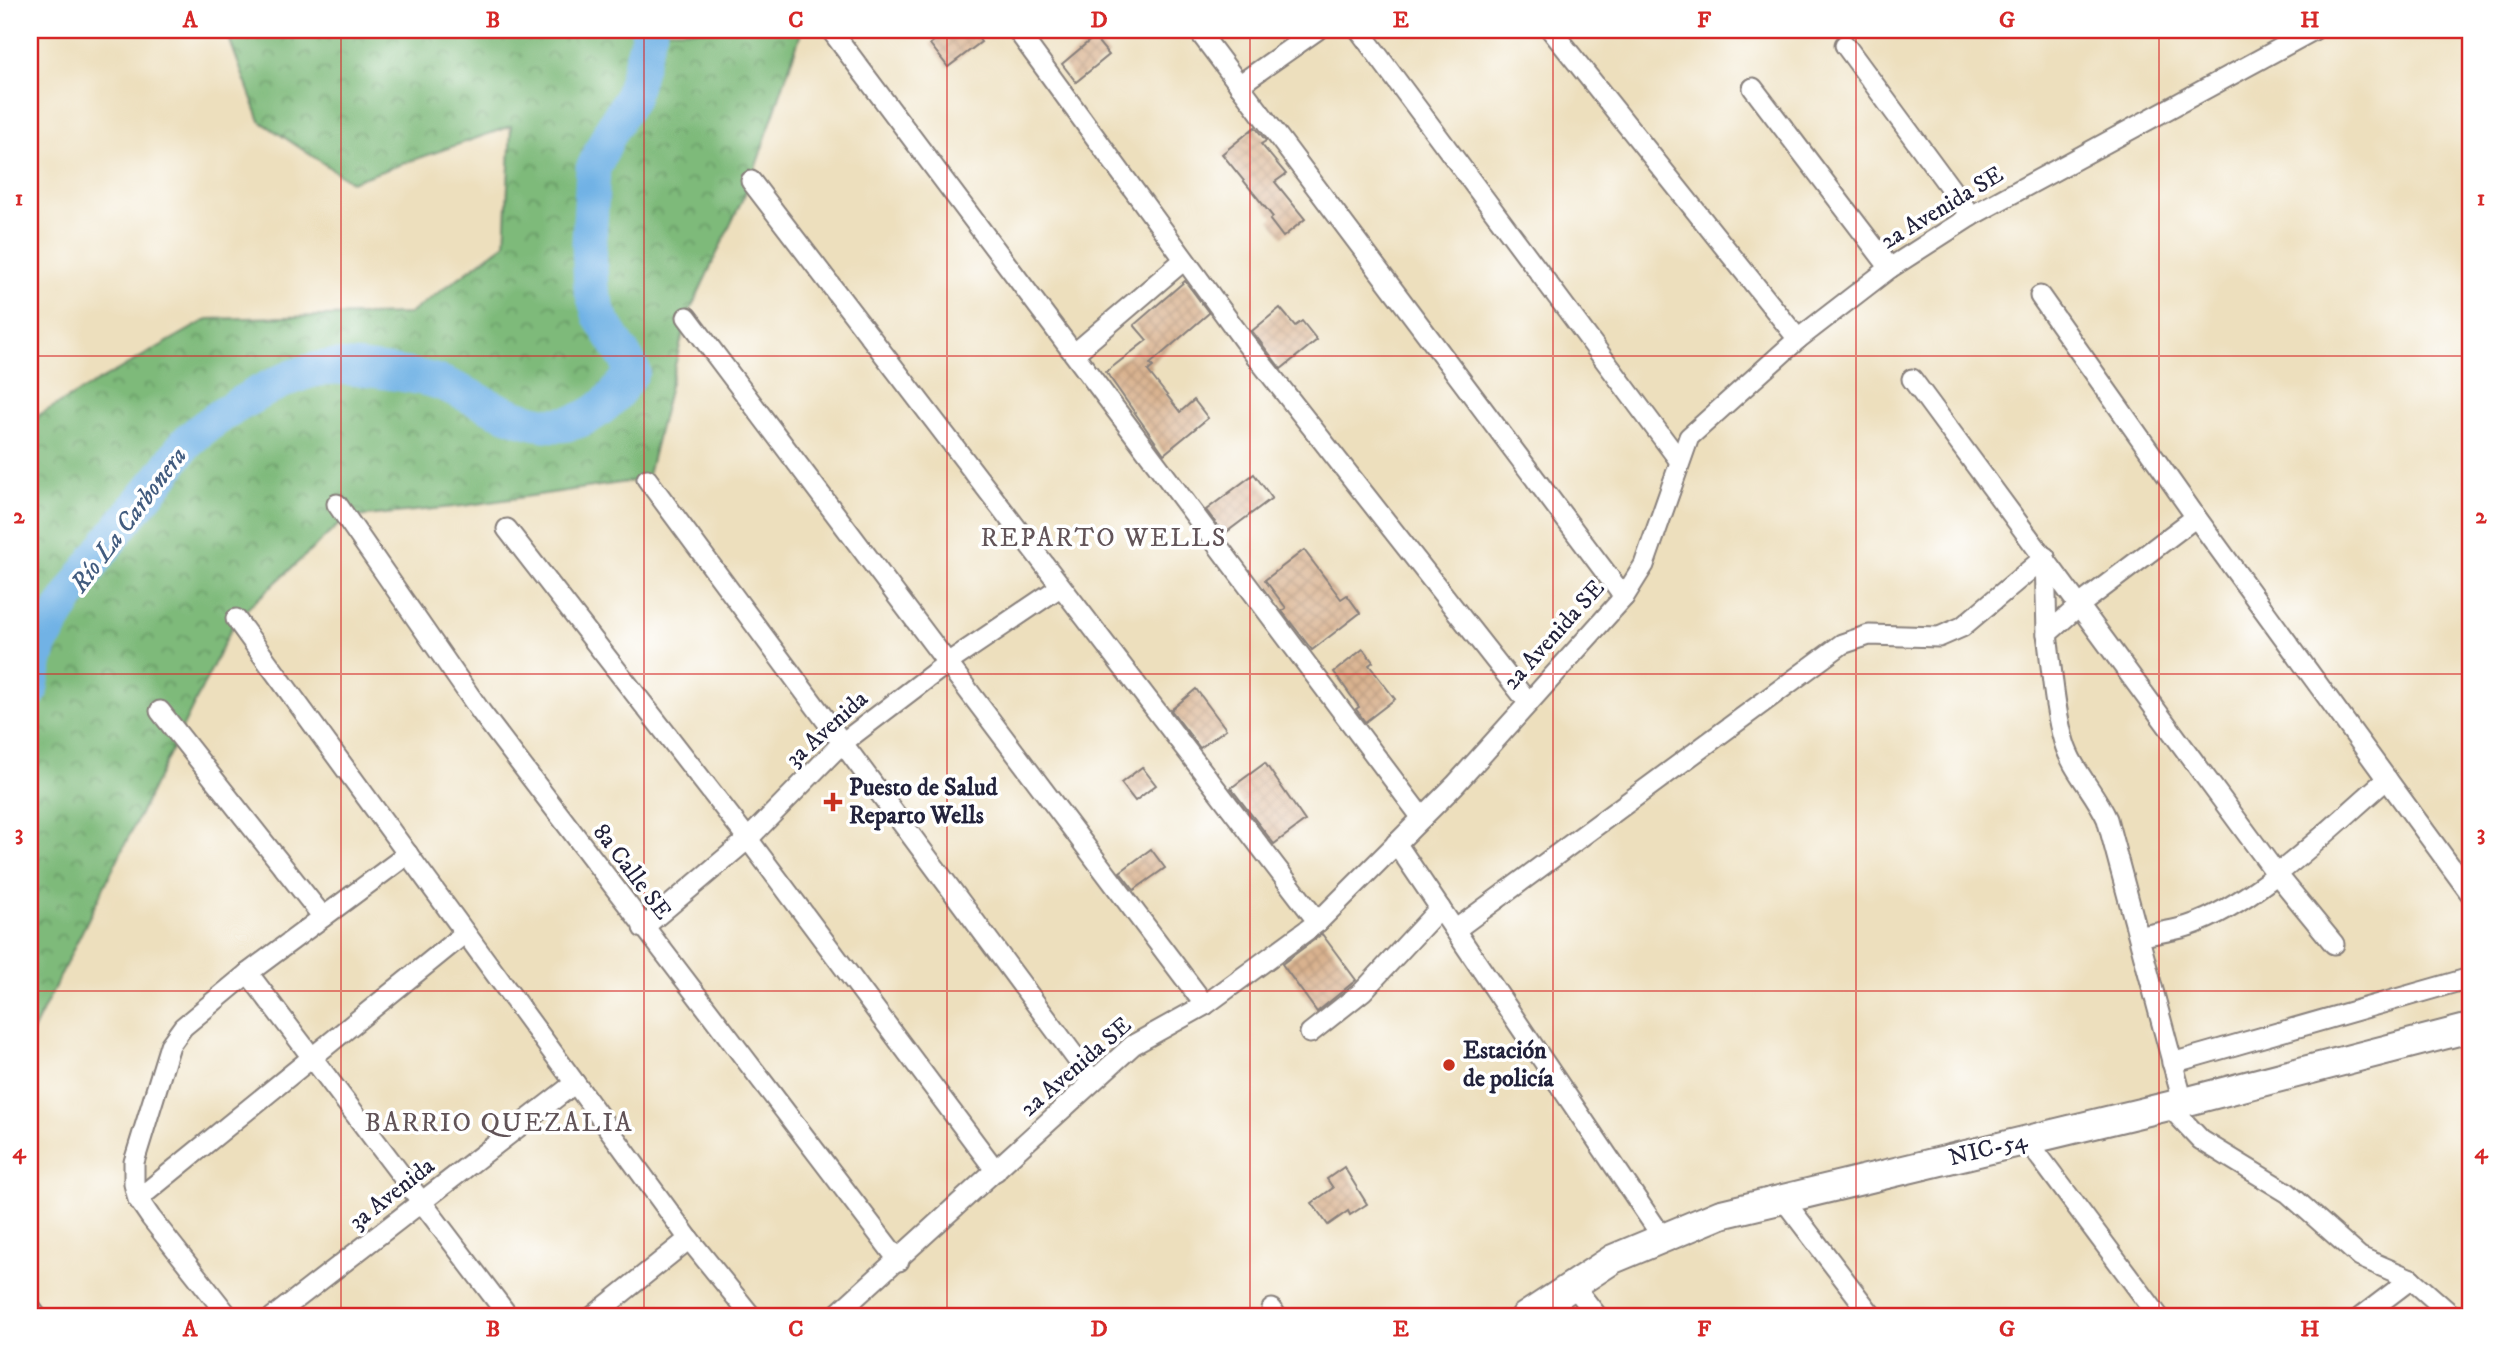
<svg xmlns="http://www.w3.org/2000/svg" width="2500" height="1347" font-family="'IM FELL DW Pica',serif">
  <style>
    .forest { fill: url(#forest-crowns); stroke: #506e5a; stroke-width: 2 }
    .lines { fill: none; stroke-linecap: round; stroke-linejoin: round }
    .river { stroke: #71b2e5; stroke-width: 35 }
    .building { fill: url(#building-cross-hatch) }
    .street-casing { stroke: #88807c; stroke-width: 23 }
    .secondary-casing { stroke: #88807c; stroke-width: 32 }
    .street { stroke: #fff; stroke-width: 19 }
    .secondary { stroke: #fff; stroke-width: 28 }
    .grid { fill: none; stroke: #d62828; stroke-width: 2; stroke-opacity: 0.55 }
    .poi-dot { fill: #c8321e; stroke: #fff; stroke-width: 2.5 }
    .labels { text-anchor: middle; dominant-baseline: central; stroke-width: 7; stroke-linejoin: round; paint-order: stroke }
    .street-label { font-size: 24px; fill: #22223b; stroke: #fff }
    .poi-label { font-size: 24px; font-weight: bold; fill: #22223b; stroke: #fff; text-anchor: start }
    .water-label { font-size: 26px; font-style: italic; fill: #425c7f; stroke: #fff }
    .neighbourhood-label { font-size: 26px; letter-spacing: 2px; fill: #625458; stroke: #fff }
    .neatline { fill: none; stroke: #d62828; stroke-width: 2.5 }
    .grid-label { font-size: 23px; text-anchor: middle; font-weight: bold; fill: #d62828 }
  </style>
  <defs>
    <pattern id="forest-crowns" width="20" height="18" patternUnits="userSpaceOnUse" patternTransform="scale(1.75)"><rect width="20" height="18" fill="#7eba7a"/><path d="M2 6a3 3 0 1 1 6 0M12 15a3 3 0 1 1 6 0" fill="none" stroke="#679765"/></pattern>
    <pattern id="building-cross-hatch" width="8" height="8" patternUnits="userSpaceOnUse" patternTransform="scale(1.75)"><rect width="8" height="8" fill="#d9b28f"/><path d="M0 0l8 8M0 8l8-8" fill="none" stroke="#ba997c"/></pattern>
  </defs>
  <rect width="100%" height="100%" fill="#fff"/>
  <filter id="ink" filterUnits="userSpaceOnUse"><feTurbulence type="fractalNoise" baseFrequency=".0143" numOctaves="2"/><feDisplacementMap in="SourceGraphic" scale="14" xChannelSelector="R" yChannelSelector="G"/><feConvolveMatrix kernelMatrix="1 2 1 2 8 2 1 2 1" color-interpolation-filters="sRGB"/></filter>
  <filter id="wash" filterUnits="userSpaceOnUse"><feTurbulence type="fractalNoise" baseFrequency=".00686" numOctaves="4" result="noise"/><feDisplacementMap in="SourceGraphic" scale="28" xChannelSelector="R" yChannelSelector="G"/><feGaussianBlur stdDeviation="1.57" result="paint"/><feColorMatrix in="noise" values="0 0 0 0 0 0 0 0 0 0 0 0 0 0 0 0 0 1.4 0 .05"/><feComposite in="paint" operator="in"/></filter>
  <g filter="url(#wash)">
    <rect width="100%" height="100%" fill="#eddfbd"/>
    <polygon class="forest" points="271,30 802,30 751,181 687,317 647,479 463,506 346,518 236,619 30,1037 30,420 208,319 409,314 505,244 511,126 351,182 260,121 230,41"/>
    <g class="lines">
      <path class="river" d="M30 692C33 676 35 655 43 640 75 582 118 528 161 477 171 465 179 449 190 439 221 412 294 367 336 367 360 368 419 375 441 383 475 396 506 419 544 424 584 430 614 402 633 370L600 317 591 288 589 243 593 169 612 128 631 98 650 30"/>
    </g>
    <g id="blocks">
      <g class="building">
        <polygon points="948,30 972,30 981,42 948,67 930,44"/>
        <polygon points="1094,37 1109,55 1076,82 1062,64"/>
        <polygon points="1255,127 1266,141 1261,144 1286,174 1275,182 1305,219 1283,237 1270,220 1273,217 1222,154"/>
        <polygon points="1185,281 1209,313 1150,364 1153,367 1148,371 1180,412 1194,400 1208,418 1164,454 1106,372 1147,340 1134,325"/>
        <polygon points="1280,308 1295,326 1302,321 1317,340 1281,369 1252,331"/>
        <polygon points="1254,474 1272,498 1224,534 1206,510"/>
        <polygon points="1304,550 1341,599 1347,595 1360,613 1312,650 1282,611 1286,608 1265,580"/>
        <polygon points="1363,649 1373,662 1369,665 1395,699 1365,722 1356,709 1359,707 1334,672"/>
        <polygon points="1196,689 1226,729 1200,748 1171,710"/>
        <polygon points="1265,763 1305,821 1274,844 1231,788"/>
        <polygon points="1142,767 1156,785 1135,801 1121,783"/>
        <polygon points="1151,849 1165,868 1134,890 1120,872"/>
        <polygon points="1322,934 1356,980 1317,1012 1282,964"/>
        <polygon points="1344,1167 1367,1204 1350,1215 1348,1211 1328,1225 1312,1203 1333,1188 1327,1179"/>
      </g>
    </g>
  </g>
  <g filter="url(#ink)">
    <use href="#blocks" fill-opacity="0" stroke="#88807c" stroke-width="2"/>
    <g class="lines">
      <g class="street-casing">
        <g id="street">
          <polyline points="831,30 1422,818"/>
          <polyline points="1017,30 1244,341 1527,701"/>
          <polyline points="1198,30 1624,597"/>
          <polyline points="1359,30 1679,460"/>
          <polyline points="1551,30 1798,339"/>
          <polyline points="1845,45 1971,216"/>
          <polyline points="1239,85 1317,30"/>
          <polyline points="1753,88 1890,268"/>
          <polyline points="751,181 1318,922"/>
          <polyline points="2040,296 2196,517 2470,893"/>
          <polyline points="687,317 1205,1005"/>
          <polyline points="1075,353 1184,260"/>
          <polyline points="1912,379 2276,873 2334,944"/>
          <polyline points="647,479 1093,1081"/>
          <polyline points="337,504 481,712 899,1261"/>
          <polyline points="507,529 748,839 996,1171"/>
          <polyline points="2045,557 2047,634"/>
          <polyline points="236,619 689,1239 752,1317"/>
          <polyline points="160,711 323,917"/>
          <polyline points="1396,843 1663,1238"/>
          <polyline points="643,928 748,839 841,744 946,664 1060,587"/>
          <polyline points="1455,930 1842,644 1869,635 1939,637 1962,627 2045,557"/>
          <path d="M2141 936C2156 933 2173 931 2188 926 2256 904 2332 826 2387 779"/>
          <polyline points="248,973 509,1317"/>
          <polyline points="1310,1033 1363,991 1440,908"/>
          <polyline points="2172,1063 2470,978"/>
          <path d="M2183 1102 2107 819C2095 792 2072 770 2064 742 2054 708 2052 669 2047 634L2081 604 2196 517"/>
          <polyline points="2169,1106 2201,1140 2288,1193 2360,1257 2411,1279 2454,1317"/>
          <polyline points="2027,1140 2159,1317"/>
          <polyline points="138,1199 465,933"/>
          <polyline points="1783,1199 1873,1317"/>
          <polyline points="1573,1285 1598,1317"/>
          <polyline points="30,1307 37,1317"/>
          <polyline points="1272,1309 1277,1317"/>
          <polyline points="229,1317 151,1218 138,1199 134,1184 134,1162 170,1045 183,1027 248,973 408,854"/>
          <polyline points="273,1317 575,1083"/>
          <polyline points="592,1317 689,1239"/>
          <polyline points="834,1317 1133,1045 1205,1005 1318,922 1455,785 1624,597 1644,565 1689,437 1798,339 1890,268 1971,216 2314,30"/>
          <polyline points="2361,1317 2411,1279"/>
        </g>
      </g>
      <g class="secondary-casing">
        <polyline id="secondary" points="1525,1317 1613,1259 1721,1214 2169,1106 2470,1028"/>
      </g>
      <use href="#street" class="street"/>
      <use href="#secondary" class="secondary"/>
    </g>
  </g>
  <path class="grid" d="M341 30V1317M644 30V1317M947 30V1317M1250 30V1317M1553 30V1317M1856 30V1317M2159 30V1317M30 356H2470M30 674H2470M30 991H2470"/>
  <g class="poi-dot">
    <path d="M829.5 791.5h7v7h7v7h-7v7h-7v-7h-7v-7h7z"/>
    <circle cx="1449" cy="1065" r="7"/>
  </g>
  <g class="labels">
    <g class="street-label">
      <text transform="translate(1942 208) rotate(-31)">2a Avenida SE</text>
      <text transform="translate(1554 635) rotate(-48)">2a Avenida SE</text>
      <text transform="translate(827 729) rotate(-42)">3a Avenida</text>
      <text transform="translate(632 872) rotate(53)">8a Calle SE</text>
      <text transform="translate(1076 1067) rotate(-41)">2a Avenida SE</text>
      <text transform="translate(1988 1149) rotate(-14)">NIC-54</text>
      <text transform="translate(392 1194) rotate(-38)">3a Avenida</text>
    </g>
    <g class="poi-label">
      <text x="849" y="788">Puesto de Salud<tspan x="849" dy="28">Reparto Wells</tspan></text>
      <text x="1463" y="1051">Estación<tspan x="1463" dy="28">de policía</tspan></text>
    </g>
    <g class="water-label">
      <text transform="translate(129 520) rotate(-53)">Río La Carbonera</text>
    </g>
    <g class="neighbourhood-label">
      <text x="1104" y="538">REPARTO WELLS</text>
      <text x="499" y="1123">BARRIO QUEZALIA</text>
    </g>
  </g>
  <rect width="2500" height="1347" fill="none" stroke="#fff" stroke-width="77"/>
  <rect x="38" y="38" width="2424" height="1270" class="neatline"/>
  <g class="grid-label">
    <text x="190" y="27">A</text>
    <text x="493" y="27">B</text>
    <text x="796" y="27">C</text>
    <text x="1099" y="27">D</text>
    <text x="1401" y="27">E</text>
    <text x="1704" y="27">F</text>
    <text x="2007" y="27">G</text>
    <text x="2310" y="27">H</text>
    <text x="19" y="205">1</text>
    <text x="2481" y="205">1</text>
    <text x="19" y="523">2</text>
    <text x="2481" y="523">2</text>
    <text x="19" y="840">3</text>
    <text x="2481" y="840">3</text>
    <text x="19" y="1158">4</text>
    <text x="2481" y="1158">4</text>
    <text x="190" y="1336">A</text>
    <text x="493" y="1336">B</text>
    <text x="796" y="1336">C</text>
    <text x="1099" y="1336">D</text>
    <text x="1401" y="1336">E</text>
    <text x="1704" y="1336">F</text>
    <text x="2007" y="1336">G</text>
    <text x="2310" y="1336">H</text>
  </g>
</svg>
